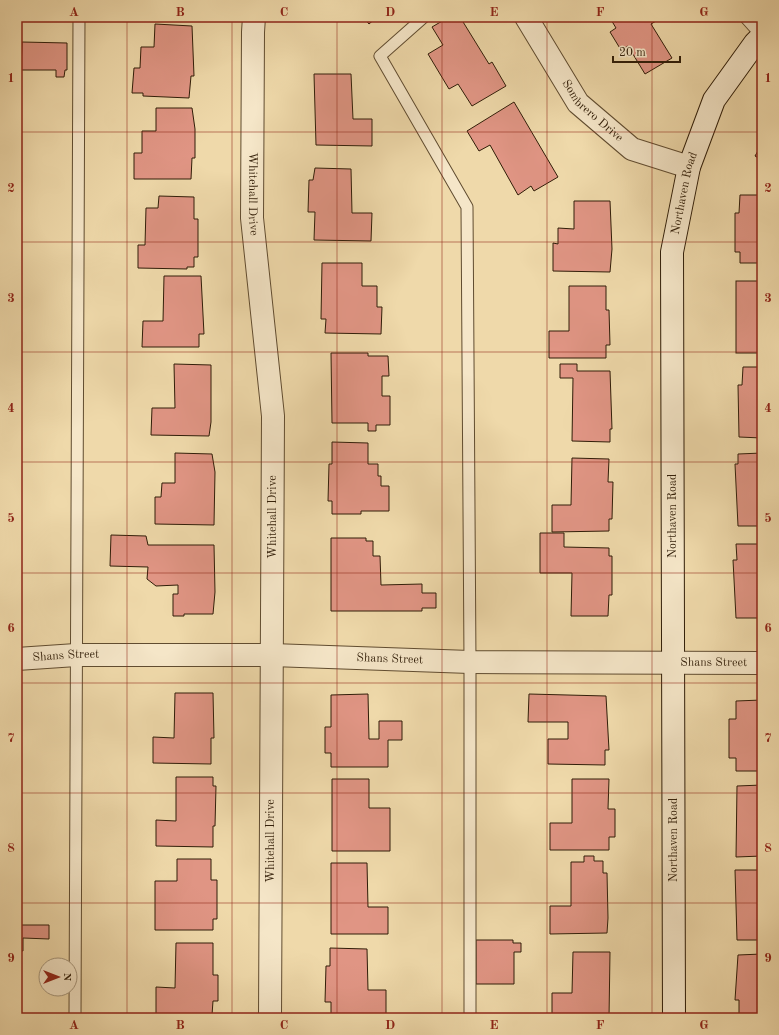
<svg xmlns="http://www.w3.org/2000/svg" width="779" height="1035" font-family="'Old Standard TT',serif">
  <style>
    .building { fill: #e09584; stroke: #301d08 }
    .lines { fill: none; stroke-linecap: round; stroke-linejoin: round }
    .lane-casing { stroke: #604c30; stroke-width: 13 }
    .street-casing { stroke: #604c30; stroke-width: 24 }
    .secondary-casing { stroke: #301d08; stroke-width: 24 }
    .lane { stroke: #f5e6c8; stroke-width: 11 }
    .street { stroke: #f5e6c8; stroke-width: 22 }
    .secondary { stroke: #f5e6c8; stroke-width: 22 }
    .grid { fill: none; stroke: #8f2418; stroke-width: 1; stroke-opacity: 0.55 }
    .labels { text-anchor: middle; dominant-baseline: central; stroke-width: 4; stroke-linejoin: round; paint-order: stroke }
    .street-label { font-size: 12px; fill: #301d08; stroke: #f5e6c8 }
    .neatline { fill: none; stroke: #8f2418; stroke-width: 1.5 }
    .grid-label { font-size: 13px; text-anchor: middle; font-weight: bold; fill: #8f2418 }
  </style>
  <rect width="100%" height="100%" fill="#efd9aa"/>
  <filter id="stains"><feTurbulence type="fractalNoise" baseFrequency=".005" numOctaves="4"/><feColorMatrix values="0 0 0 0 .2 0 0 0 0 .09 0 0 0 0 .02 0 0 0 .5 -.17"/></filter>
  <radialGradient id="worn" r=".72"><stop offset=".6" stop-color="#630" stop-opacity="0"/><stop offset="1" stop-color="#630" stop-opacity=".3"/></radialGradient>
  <g class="building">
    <polygon points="363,17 377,17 369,24"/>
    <polygon points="449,17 460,17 489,64 492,62 506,86 472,106 458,84 449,89 428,54 443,45 432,27"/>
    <polygon points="611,17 663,17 651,24 672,58 645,74 628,46 621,50 610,32 616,28 610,18"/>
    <polygon points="155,24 192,26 194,76 191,76 189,98 143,96 143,93 132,93 134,68 140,68 141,47 154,47"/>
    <polygon points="22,42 67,43 67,70 65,70 64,77 56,77 56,70 21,70"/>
    <polygon points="314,74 351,74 353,119 372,119 372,146 316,145"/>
    <polygon points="514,102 558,177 534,191 531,186 518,195 490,145 479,151 467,131"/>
    <polygon points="156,108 192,108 195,129 195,158 192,158 191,179 134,179 134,153 142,153 142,131 156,131"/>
    <polygon points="762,144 762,160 755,156"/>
    <polygon points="315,168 351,169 352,213 372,213 371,241 314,240 315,212 308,212 309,180 313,180"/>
    <polygon points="740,195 762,195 762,263 740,263 740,252 735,252 735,213 739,213"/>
    <polygon points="159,196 194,197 194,219 198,219 198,257 194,257 194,267 187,267 187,269 138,268 138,245 145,245 146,208 158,208"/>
    <polygon points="574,201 610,201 612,249 610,272 553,271 553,243 558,244 558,228 574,229"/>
    <polygon points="322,263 362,263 362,286 377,286 377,307 382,307 381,334 325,333 326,319 321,319"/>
    <polygon points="164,276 201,276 204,334 199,334 199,347 142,347 143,321 163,321"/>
    <rect x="736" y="281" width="26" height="72"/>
    <polygon points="569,286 606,286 606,310 609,310 610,345 606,345 606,358 549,358 549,331 569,331"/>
    <polygon points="331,353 368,353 368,356 388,356 389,376 382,376 382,396 390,396 390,425 376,425 376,431 368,431 368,423 332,423"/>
    <polygon points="174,364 211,365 211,422 209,436 151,435 152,408 175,408"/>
    <polygon points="560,364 577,364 577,371 610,371 612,429 610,429 610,442 572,441 573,378 560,378"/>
    <polygon points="743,367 762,367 762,438 739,437 738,385 742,385"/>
    <polygon points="332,442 368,443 368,464 378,464 378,476 381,476 381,486 389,486 389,511 361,511 361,514 332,514 332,501 328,501 329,464 332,464"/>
    <polygon points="175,453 212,454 215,472 214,525 155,524 155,497 161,497 162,483 175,483"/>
    <polygon points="762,453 762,526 738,526 735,464 738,464 738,454"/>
    <polygon points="572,458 609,459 608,482 613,482 612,519 609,519 609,531 552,532 552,505 571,505"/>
    <polygon points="540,533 564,533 564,547 609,548 609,556 612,556 612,595 609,595 608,616 571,616 572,573 540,573"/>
    <polygon points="111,535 146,536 148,545 214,545 215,592 213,614 184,614 184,616 173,616 173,594 178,594 178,585 156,586 147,579 148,567 110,566"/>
    <polygon points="331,538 366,538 366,541 373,541 373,556 380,556 381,585 422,584 422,593 436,593 436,608 422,608 422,611 331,611"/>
    <polygon points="736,544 762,544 762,618 736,618 733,560 737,560"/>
    <polygon points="175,693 213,693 214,738 211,738 211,764 153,763 153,737 174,738"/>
    <polygon points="368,694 369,739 379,739 379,721 402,721 402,740 388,740 388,767 331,767 331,753 325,753 325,727 331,727 331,695"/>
    <polygon points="529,694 606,696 609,750 605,750 605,765 548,764 548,739 568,739 568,722 528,722"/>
    <polygon points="762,700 762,771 736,771 736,758 729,758 729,719 736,719 736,701"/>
    <polygon points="176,777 213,777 213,786 216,786 215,826 213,826 213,847 156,846 156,820 176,821"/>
    <polygon points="332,779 369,779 369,808 390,808 390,851 332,851"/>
    <polygon points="572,779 609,779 608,809 615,809 615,837 609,837 609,850 550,850 550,823 572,823"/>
    <polygon points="762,785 762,856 736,857 737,786"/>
    <polygon points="584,856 594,856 594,861 603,861 603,873 607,873 608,918 607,933 550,934 550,906 571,906 571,862 584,862"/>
    <polygon points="177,859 211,859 211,880 217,880 217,919 213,919 213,930 155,930 155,881 177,881"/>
    <polygon points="331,863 367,863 368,907 388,907 388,934 331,934"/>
    <polygon points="735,870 762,870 762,940 737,940"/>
    <polygon points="17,925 49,925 49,939 23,938 23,951 17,950"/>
    <polygon points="476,940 513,940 513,943 521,943 521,952 514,952 514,984 476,984"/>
    <polygon points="176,943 213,943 213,975 218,975 218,1001 213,1001 212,1015 156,1014 156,987 175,988"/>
    <polygon points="330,948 367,949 368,990 386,990 386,1017 331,1016 331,1002 325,1002 326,966 330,966"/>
    <polygon points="573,952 610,952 609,1018 552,1018 552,993 572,993"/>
    <polygon points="762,954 762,1018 739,1018 739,1000 735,1000 738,955"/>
  </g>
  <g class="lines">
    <g class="lane-casing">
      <g id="lane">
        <polyline points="424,17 380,56 467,207 470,662 470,1018"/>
        <polyline points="745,17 762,36"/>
        <polyline points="75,1018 79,17"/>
      </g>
    </g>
    <g class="street-casing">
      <g id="street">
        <path id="s1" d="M254 17 253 32 252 218 273 416 270 1018"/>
        <path id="s2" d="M526 17 578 103 632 149 689 167"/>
        <path id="s3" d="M17 659 76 655H272L470 662 762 663"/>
      </g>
    </g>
    <g class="secondary-casing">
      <g id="secondary">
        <path id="s4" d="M674 1018 672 252 689 167 714 100 755 43 762 36"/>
      </g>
    </g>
    <use href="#lane" class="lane"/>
    <use href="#street" class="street"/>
    <use href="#secondary" class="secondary"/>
  </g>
  <path class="grid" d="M127 17V1018M232 17V1018M337 17V1018M442 17V1018M547 17V1018M652 17V1018M17 132H762M17 242H762M17 352H762M17 462H762M17 573H762M17 683H762M17 793H762M17 903H762"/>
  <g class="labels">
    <g class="street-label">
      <text stroke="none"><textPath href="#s2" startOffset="116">Sombrero Drive</textPath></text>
      <text stroke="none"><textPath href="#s4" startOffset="826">Northaven Road</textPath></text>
      <text stroke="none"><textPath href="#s1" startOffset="177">Whitehall Drive</textPath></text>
      <text transform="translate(673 516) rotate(-90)">Northaven Road</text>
      <text transform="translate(273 517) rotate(-90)">Whitehall Drive</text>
      <text stroke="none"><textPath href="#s3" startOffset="49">Shans Street</textPath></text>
      <text stroke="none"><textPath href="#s3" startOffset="373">Shans Street</textPath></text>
      <text stroke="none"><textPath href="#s3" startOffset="697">Shans Street</textPath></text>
      <text transform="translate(674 840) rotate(-90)">Northaven Road</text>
      <text transform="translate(271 841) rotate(-90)">Whitehall Drive</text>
    </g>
  </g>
  <rect width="779" height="1035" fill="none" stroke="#efd9aa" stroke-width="44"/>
  <g transform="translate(58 977) rotate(90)"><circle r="19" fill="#f5e6c8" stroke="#a6967b"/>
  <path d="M0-3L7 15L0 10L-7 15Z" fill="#8f2418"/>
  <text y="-6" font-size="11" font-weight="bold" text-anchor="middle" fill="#301d08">N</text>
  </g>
  <path d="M613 56v6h67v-6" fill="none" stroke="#301d08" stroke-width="2"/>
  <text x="619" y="56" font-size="12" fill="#301d08" stroke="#f5e6c8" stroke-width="3" paint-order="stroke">20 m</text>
  <rect x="22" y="22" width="735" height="991" class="neatline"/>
  <g class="grid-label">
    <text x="74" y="16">A</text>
    <text x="180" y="16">B</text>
    <text x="284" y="16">C</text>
    <text x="390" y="16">D</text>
    <text x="494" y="16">E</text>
    <text x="600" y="16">F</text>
    <text x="704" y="16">G</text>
    <text x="11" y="82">1</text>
    <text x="768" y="82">1</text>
    <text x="11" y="192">2</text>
    <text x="768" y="192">2</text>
    <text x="11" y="302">3</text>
    <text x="768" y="302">3</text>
    <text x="11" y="412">4</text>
    <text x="768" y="412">4</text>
    <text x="11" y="522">5</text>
    <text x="768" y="522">5</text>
    <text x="11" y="632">6</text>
    <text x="768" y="632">6</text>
    <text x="11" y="742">7</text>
    <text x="768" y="742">7</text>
    <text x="11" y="852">8</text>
    <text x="768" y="852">8</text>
    <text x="11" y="962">9</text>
    <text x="768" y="962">9</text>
    <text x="74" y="1029">A</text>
    <text x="180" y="1029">B</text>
    <text x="284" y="1029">C</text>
    <text x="390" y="1029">D</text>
    <text x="494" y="1029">E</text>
    <text x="600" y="1029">F</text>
    <text x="704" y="1029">G</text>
  </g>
  <rect width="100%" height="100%" filter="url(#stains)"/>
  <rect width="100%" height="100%" fill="url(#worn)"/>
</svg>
